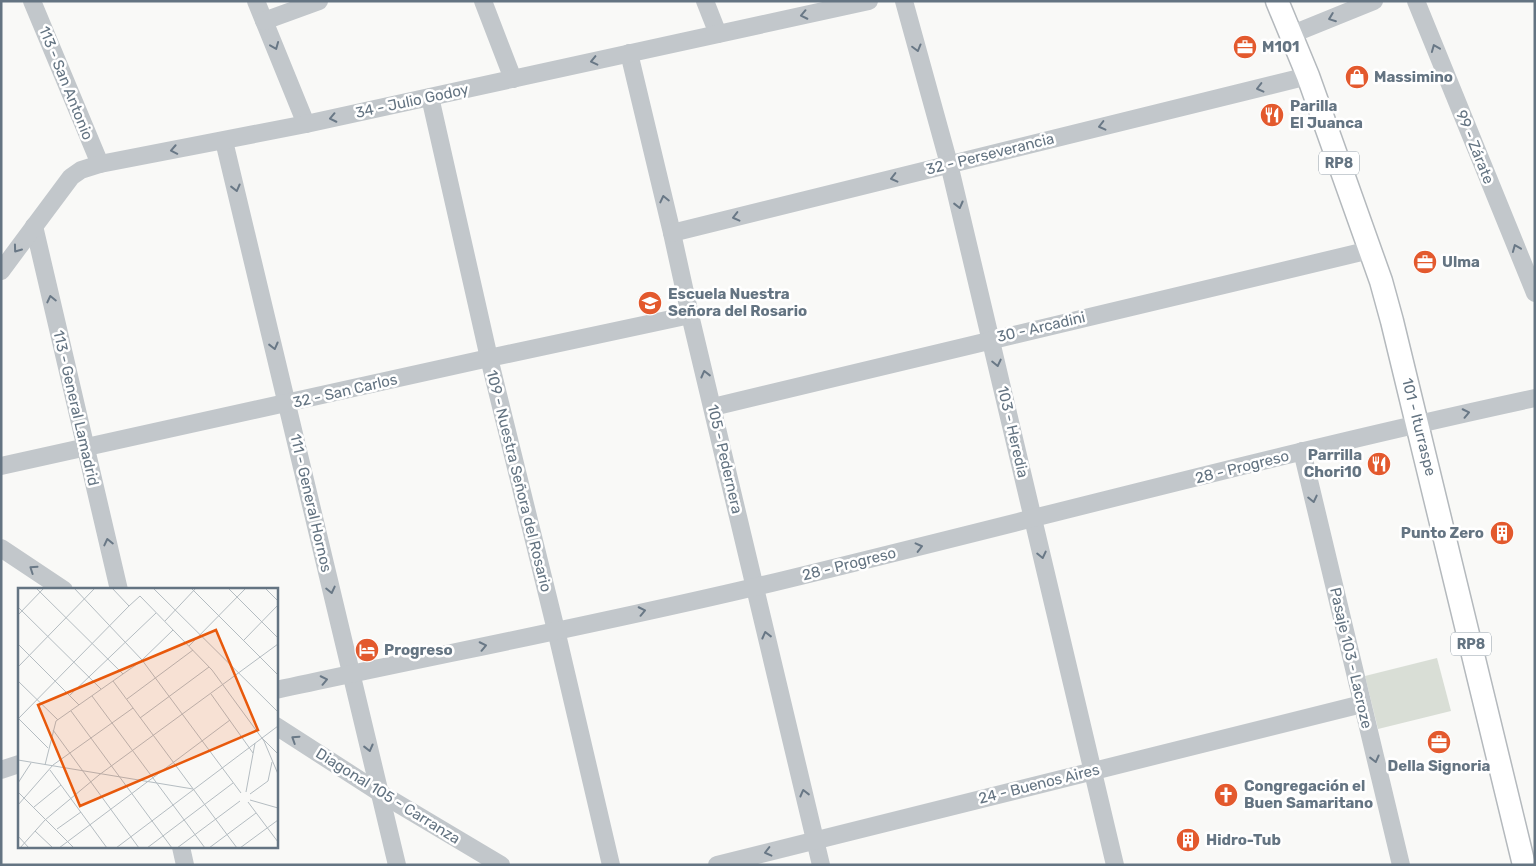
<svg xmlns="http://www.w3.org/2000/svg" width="1536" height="866" font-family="Rubik,sans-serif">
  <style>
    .green { fill: #d9ded6 }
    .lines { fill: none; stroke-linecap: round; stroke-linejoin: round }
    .major-casing { stroke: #b4b9bd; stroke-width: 25 }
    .minor { stroke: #c2c7cb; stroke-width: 18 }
    .major { stroke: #fff; stroke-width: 22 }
    .oneway { stroke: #697886 }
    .labels { text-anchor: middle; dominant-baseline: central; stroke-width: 5; stroke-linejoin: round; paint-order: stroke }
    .shield { fill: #fff; stroke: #929ea8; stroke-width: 1 }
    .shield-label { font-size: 14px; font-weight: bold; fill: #647482 }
    .poi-label { font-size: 15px; font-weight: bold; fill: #647482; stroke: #fff; text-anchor: start }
    .street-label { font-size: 15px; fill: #647482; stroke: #fff }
    .inset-road { fill: none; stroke: #b4bcc1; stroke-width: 1 }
    .view { fill: #e8590c; fill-opacity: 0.15; stroke: #e8590c; stroke-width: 2.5 }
    .inset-edge { fill: none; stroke: #647482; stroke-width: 2.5 }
  </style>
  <rect width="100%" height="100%" fill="#f9f9f7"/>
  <polygon class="green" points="1437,658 1451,711 1378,729 1365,676"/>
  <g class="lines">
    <g class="major-casing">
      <polyline id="major" points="1277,1 1308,76 1381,281 1392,321 1524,865"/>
    </g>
    <g class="minor">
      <polyline points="32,1 100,164"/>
      <polyline points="256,1 306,124"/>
      <polyline points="483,1 513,79"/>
      <polyline points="705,1 718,34"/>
      <polyline points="904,1 949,164 1115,865"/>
      <polyline points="1416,1 1535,293"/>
      <polyline points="264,21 319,1"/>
      <polyline points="1290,35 1374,1"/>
      <polyline points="629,53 672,233 690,315 821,865"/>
      <polyline points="430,97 489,358 556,630 611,865"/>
      <polyline points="224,141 397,865"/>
      <polyline points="34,226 119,590"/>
      <polyline points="672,233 1308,76"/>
      <polyline points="1,271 71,177 81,170 100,164 306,124 869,1"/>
      <polyline points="713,407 1370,250"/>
      <polyline points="1302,451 1401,865"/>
      <polyline points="1,466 489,358 690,315"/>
      <polyline points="1,548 64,590"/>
      <path d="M276 690C437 655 599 624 759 586 1017 524 1275 454 1535 398"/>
      <polyline points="276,726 380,793 501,865"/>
      <polyline points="1,770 19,764"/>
      <polyline points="181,847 185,865"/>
      <polyline points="717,865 1362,704"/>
    </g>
    <use href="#major" class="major"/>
  </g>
  <defs><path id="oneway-chevron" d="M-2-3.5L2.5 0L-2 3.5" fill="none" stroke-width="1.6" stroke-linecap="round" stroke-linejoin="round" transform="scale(1.25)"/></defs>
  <g class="oneway">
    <use href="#oneway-chevron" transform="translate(804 15) rotate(168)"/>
    <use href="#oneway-chevron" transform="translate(1332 18) rotate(159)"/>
    <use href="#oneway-chevron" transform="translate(275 46) rotate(68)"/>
    <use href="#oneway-chevron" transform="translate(917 48) rotate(75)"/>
    <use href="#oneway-chevron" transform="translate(1435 48) rotate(-112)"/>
    <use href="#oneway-chevron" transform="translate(594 61) rotate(167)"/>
    <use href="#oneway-chevron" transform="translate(1260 88) rotate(166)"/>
    <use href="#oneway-chevron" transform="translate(333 118) rotate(168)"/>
    <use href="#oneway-chevron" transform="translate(1102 126) rotate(166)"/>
    <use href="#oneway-chevron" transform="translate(174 150) rotate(169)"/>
    <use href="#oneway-chevron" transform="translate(894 178) rotate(166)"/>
    <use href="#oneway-chevron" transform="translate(236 188) rotate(76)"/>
    <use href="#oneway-chevron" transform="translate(664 199) rotate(-103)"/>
    <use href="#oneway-chevron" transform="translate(959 205) rotate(76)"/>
    <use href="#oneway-chevron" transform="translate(736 217) rotate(166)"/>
    <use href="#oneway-chevron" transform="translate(1516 248) rotate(-112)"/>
    <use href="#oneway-chevron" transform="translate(17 249) rotate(126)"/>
    <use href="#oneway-chevron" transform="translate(51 299) rotate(-103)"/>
    <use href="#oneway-chevron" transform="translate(274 346) rotate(76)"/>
    <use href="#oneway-chevron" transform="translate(997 363) rotate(77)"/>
    <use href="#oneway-chevron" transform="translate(705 374) rotate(-104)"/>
    <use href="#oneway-chevron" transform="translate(1466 413) rotate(-12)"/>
    <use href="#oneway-chevron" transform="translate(1313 499) rotate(77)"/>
    <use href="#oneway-chevron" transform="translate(108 542) rotate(-103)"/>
    <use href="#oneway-chevron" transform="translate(919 547) rotate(-14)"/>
    <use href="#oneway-chevron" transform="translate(1042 555) rotate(77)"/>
    <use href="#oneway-chevron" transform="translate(33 569) rotate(-146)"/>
    <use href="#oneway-chevron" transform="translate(331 590) rotate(77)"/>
    <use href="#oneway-chevron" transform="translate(642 611) rotate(-12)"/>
    <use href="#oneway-chevron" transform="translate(766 635) rotate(-104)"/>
    <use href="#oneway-chevron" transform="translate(483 646) rotate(-12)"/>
    <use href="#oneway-chevron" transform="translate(324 680) rotate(-12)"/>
    <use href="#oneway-chevron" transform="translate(295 739) rotate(-147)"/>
    <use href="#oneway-chevron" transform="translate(369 748) rotate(76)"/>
    <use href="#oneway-chevron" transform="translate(1375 759) rotate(76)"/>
    <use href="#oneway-chevron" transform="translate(804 793) rotate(-104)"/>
    <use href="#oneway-chevron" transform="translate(768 852) rotate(166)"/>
  </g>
  <defs>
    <g id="office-disc" transform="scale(1.25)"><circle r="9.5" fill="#e3592d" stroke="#fff"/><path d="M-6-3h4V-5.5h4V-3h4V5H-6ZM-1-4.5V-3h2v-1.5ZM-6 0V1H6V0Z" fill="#fff"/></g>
    <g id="shop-disc" transform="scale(1.25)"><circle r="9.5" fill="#e3592d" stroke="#fff"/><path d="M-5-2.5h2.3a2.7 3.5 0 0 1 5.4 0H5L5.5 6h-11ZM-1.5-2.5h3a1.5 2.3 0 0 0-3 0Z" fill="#fff"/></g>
    <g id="restaurant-disc" transform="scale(1.25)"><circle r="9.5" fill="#e3592d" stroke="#fff"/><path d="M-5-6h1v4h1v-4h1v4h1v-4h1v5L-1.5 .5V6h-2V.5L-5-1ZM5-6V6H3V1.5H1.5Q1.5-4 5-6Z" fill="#fff"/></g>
    <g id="school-disc" transform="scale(1.25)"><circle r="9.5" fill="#e3592d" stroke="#fff"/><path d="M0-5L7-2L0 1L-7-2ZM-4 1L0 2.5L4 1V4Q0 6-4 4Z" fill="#fff"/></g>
    <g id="building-disc" transform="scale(1.25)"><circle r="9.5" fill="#e3592d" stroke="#fff"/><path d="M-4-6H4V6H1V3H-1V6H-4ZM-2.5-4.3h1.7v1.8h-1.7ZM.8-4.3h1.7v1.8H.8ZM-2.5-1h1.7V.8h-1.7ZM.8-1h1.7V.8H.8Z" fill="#fff"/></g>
    <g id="hotel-disc" transform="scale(1.25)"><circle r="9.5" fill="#e3592d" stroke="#fff"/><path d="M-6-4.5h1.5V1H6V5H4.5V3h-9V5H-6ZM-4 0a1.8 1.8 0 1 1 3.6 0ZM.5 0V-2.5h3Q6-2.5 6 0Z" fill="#fff"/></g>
    <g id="church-disc" transform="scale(1.25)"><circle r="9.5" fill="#e3592d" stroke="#fff"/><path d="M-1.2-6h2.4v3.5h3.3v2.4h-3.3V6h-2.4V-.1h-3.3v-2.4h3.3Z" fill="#fff"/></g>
  </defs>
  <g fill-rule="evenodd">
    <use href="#office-disc" x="1245" y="47"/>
    <use href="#shop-disc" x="1357" y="77"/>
    <use href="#restaurant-disc" x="1272" y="115"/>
    <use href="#office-disc" x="1425" y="262"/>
    <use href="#school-disc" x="650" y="303"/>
    <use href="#restaurant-disc" x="1379" y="464"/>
    <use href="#building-disc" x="1502" y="533"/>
    <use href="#hotel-disc" x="367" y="650"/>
    <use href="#office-disc" x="1439" y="742"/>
    <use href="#church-disc" x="1226" y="795"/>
    <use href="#building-disc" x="1188" y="840"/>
  </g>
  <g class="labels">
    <g class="shield">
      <rect x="1319" y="151.5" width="40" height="23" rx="4"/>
      <rect x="1451" y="632.5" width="40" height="23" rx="4"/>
    </g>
    <g class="shield-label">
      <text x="1339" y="163">RP8</text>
      <text x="1471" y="644">RP8</text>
    </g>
    <g class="poi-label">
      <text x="1262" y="47">M101</text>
      <text x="1374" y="77">Massimino</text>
      <text x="1290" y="106">Parilla<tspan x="1290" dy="17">El Juanca</tspan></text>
      <text x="1442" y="262">Ulma</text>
      <text x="668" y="294">Escuela Nuestra<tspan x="668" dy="17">Señora del Rosario</tspan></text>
      <text x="1362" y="455" text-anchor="end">Parrilla<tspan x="1362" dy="17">Chori10</tspan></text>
      <text x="1484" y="533" text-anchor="end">Punto Zero</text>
      <text x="384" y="650">Progreso</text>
      <text x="1439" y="766" text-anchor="middle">Della Signoria</text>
      <text x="1244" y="786">Congregación el<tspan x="1244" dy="17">Buen Samaritano</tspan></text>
      <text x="1206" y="840">Hidro-Tub</text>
    </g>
    <g class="street-label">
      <text transform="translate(66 83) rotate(68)">113 - San Antonio</text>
      <text transform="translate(412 101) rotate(-12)">34 - Julio Godoy</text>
      <text transform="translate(1475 147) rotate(68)">99 - Zárate</text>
      <text transform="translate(990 154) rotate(-14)">32 - Perseverancia</text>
      <text transform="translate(1041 327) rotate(-13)">30 - Arcadini</text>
      <text transform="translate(345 391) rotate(-13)">32 - San Carlos</text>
      <text transform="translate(76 408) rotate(77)">113 - General Lamadrid</text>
      <text transform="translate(1419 427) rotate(76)">101 - Iturraspe</text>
      <text transform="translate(1013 432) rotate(77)">103 - Heredia</text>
      <text transform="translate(725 459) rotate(77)">105 - Pedernera</text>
      <text transform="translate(1242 467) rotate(-14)">28 - Progreso</text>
      <text transform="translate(519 481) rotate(76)">109 - Nuestra Señora del Rosario</text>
      <text transform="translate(311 503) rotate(77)">111 - General Hornos</text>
      <text transform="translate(849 564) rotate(-14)">28 - Progreso</text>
      <text transform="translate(1351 658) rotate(77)">Pasaje 103 - Lacroze</text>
      <text transform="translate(1039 784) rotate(-14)">24 - Buenos Aires</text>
      <text transform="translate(388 796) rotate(32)">Diagonal 105 - Carranza</text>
    </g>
  </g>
  <g transform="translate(18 588)">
    <rect width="260" height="260" fill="#f9f9f7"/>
    <path class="inset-road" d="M18 0 105 86M56 0 124 72 223 205M94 0 111 18 122 8 194 82 246 153 260 186M135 0 260 124M173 0 260 87M210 0 260 50M247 0 260 13M0 19 83 101M0 27 26 0M147 33 178 0M226 52 260 17M0 56 61 117M171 58 228 0M0 79 77 0M0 93 40 132M95 93 219 260M193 106 235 165M52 107 138 25M74 108 187 260M109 111 175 62M53 123 154 260M0 130 30 160M122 130 191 79M0 131 111 18M35 142 121 260M244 150 260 166M0 172 175 201M27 177 38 133 122 74 155 42M32 182 89 260M0 195 13 175M0 204 56 260M228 204 237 155M232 206 250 193 254 174M232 212 260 220M230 214 260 254M0 217 35 177 115 120M16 219 43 197M39 241 63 224M17 243 35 260M0 248 11 260M2 260 27 232 81 187 260 56M41 260 212 132M98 260 260 138M129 260 215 195M159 260 222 213M191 260 238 225M222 260 260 232"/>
    <path class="view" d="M198 42 240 142 62 218 20 117Z"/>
    <rect width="260" height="260" class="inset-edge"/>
  </g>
  <rect width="1536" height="866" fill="none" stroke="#647482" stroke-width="5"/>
</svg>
